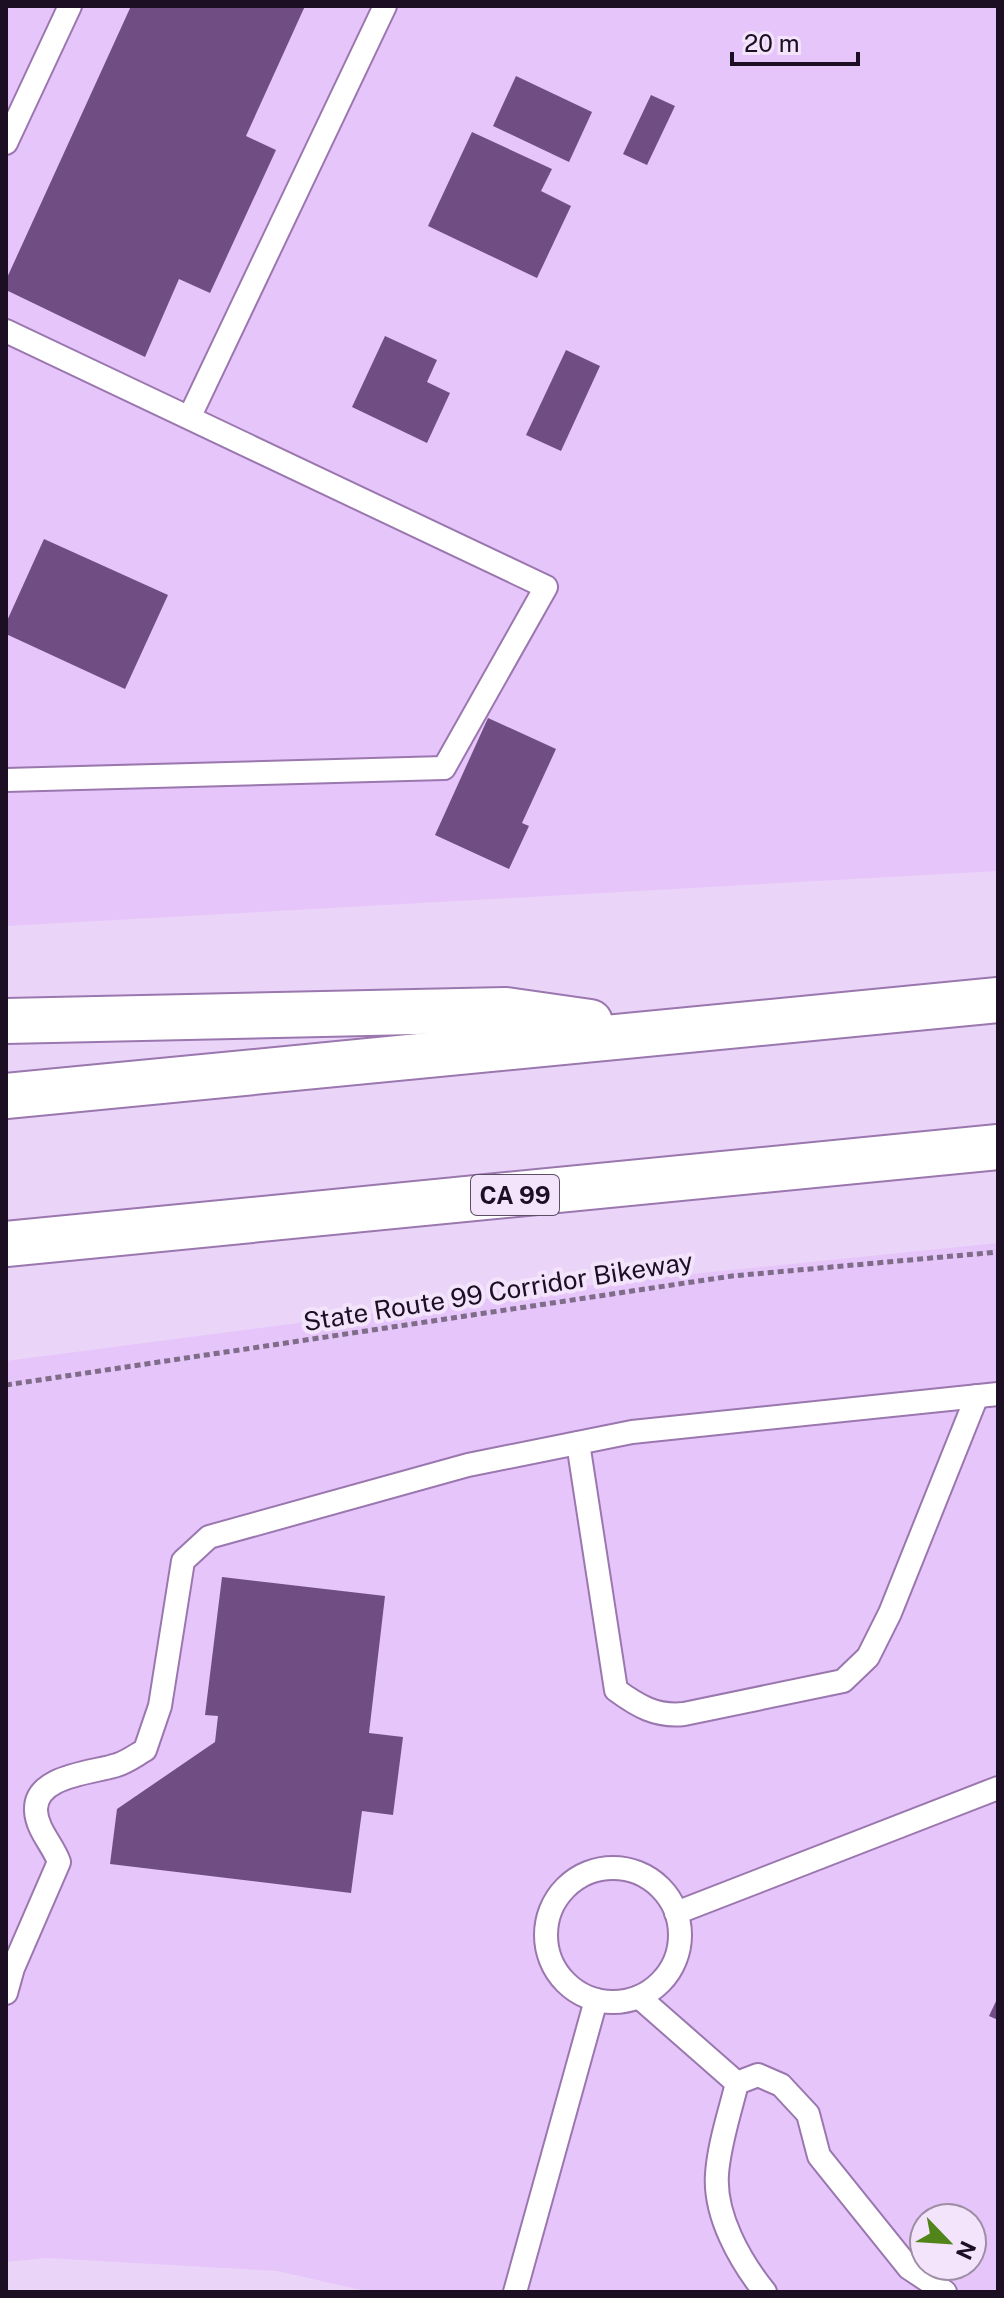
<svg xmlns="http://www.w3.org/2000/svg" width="1004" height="2298" font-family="'Public Sans',sans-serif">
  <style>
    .built { fill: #e6c5fa; fill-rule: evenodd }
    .building { fill: #704e83 }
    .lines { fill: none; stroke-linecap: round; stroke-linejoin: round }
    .service-casing { stroke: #9a77ae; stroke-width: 26 }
    .motorway-casing { stroke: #9a77ae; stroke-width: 48 }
    .path { stroke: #7e6c88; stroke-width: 5; stroke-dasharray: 6 4; stroke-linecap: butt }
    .service { stroke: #fff; stroke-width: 22 }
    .motorway { stroke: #fff; stroke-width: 44 }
    .labels { text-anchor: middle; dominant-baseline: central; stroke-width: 8; stroke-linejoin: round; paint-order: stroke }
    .shield { fill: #f3e4fc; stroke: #5c4e64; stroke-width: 2 }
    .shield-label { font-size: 24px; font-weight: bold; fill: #1c0e23 }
    .street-label { font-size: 26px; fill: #1c0e23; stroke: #f3e4fc }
  </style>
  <rect width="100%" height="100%" fill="#ead4f8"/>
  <g class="built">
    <polygon points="6,6 998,6 998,871 6,926"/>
    <path d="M998 1243V2292H370L277 2271 45 2258 6 2262V1361L623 1281ZM924 2218H972V2266H924Z"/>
  </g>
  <g class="building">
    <polygon points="131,6 305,6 246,136 276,150 210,293 179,279 145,357 6,290 6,280"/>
    <polygon points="516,76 592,112 569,162 493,126"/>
    <polygon points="651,95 675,106 647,165 623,154"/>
    <polygon points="472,132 552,169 541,191 571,206 537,278 428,226"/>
    <polygon points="385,336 437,360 427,382 450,393 427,443 352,407"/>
    <polygon points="566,350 600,366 561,451 526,435"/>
    <polygon points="44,539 168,595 125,689 6,634 6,623"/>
    <polygon points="488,718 556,749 522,823 529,826 509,869 435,835"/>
    <polygon points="222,1577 385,1596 369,1733 403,1737 393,1815 362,1811 351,1893 110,1864 117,1809 215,1742 218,1716 205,1715"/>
    <polygon points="998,1997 998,2020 989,2016"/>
  </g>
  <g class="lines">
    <g class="service-casing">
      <g id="service">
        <polyline points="6,143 70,6"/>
        <polyline points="6,331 546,587 444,768 6,780"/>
        <polyline points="190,416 385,6"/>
        <path d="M578 1443 616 1690C638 1706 656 1717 684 1714L843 1681 868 1657 890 1613 977 1396"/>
        <circle cx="613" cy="1935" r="67"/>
        <polyline points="676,1913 998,1788"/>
        <path d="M6 1993 13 1968 59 1862C53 1845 37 1830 36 1811 34 1775 93 1773 117 1765 127 1762 136 1755 145 1750L160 1706 183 1561 209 1537 468 1465 632 1432 998 1394"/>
        <polyline points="639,1997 737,2083"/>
        <polyline points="515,2292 596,2000"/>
        <path d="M765 2292C740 2261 714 2215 717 2174 719 2144 730 2112 737 2083L758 2075 781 2085 808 2114 819 2156 909 2268 945 2292"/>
      </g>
    </g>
    <g class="motorway-casing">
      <g id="motorway">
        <polyline points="6,1021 506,1010 590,1022"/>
        <polyline points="6,1096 998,1000"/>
        <polyline points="6,1244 998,1147"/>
      </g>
    </g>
    <polyline class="path" points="6,1385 732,1276 998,1252"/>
    <use href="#service" class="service"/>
    <use href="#motorway" class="motorway"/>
  </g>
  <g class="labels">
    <rect class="shield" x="471" y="1175" width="88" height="40" rx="6"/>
    <g class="shield-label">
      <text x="515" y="1195">CA 99</text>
    </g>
    <g class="street-label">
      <text transform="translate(498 1291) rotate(-9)">State Route 99 Corridor Bikeway</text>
    </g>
  </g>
  <rect width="1004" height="2298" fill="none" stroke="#1c0e23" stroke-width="16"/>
  <g transform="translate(948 2242) rotate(115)"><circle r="38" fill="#f3e4fc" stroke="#9d8ea5" stroke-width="2"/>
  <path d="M0-6L14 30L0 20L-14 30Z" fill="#518419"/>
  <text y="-12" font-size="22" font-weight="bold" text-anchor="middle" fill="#1c0e23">N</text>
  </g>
  <path d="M732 52v12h126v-12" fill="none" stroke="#1c0e23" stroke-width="4"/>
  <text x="744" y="52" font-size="24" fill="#1c0e23" stroke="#f3e4fc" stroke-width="6" paint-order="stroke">20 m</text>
</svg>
